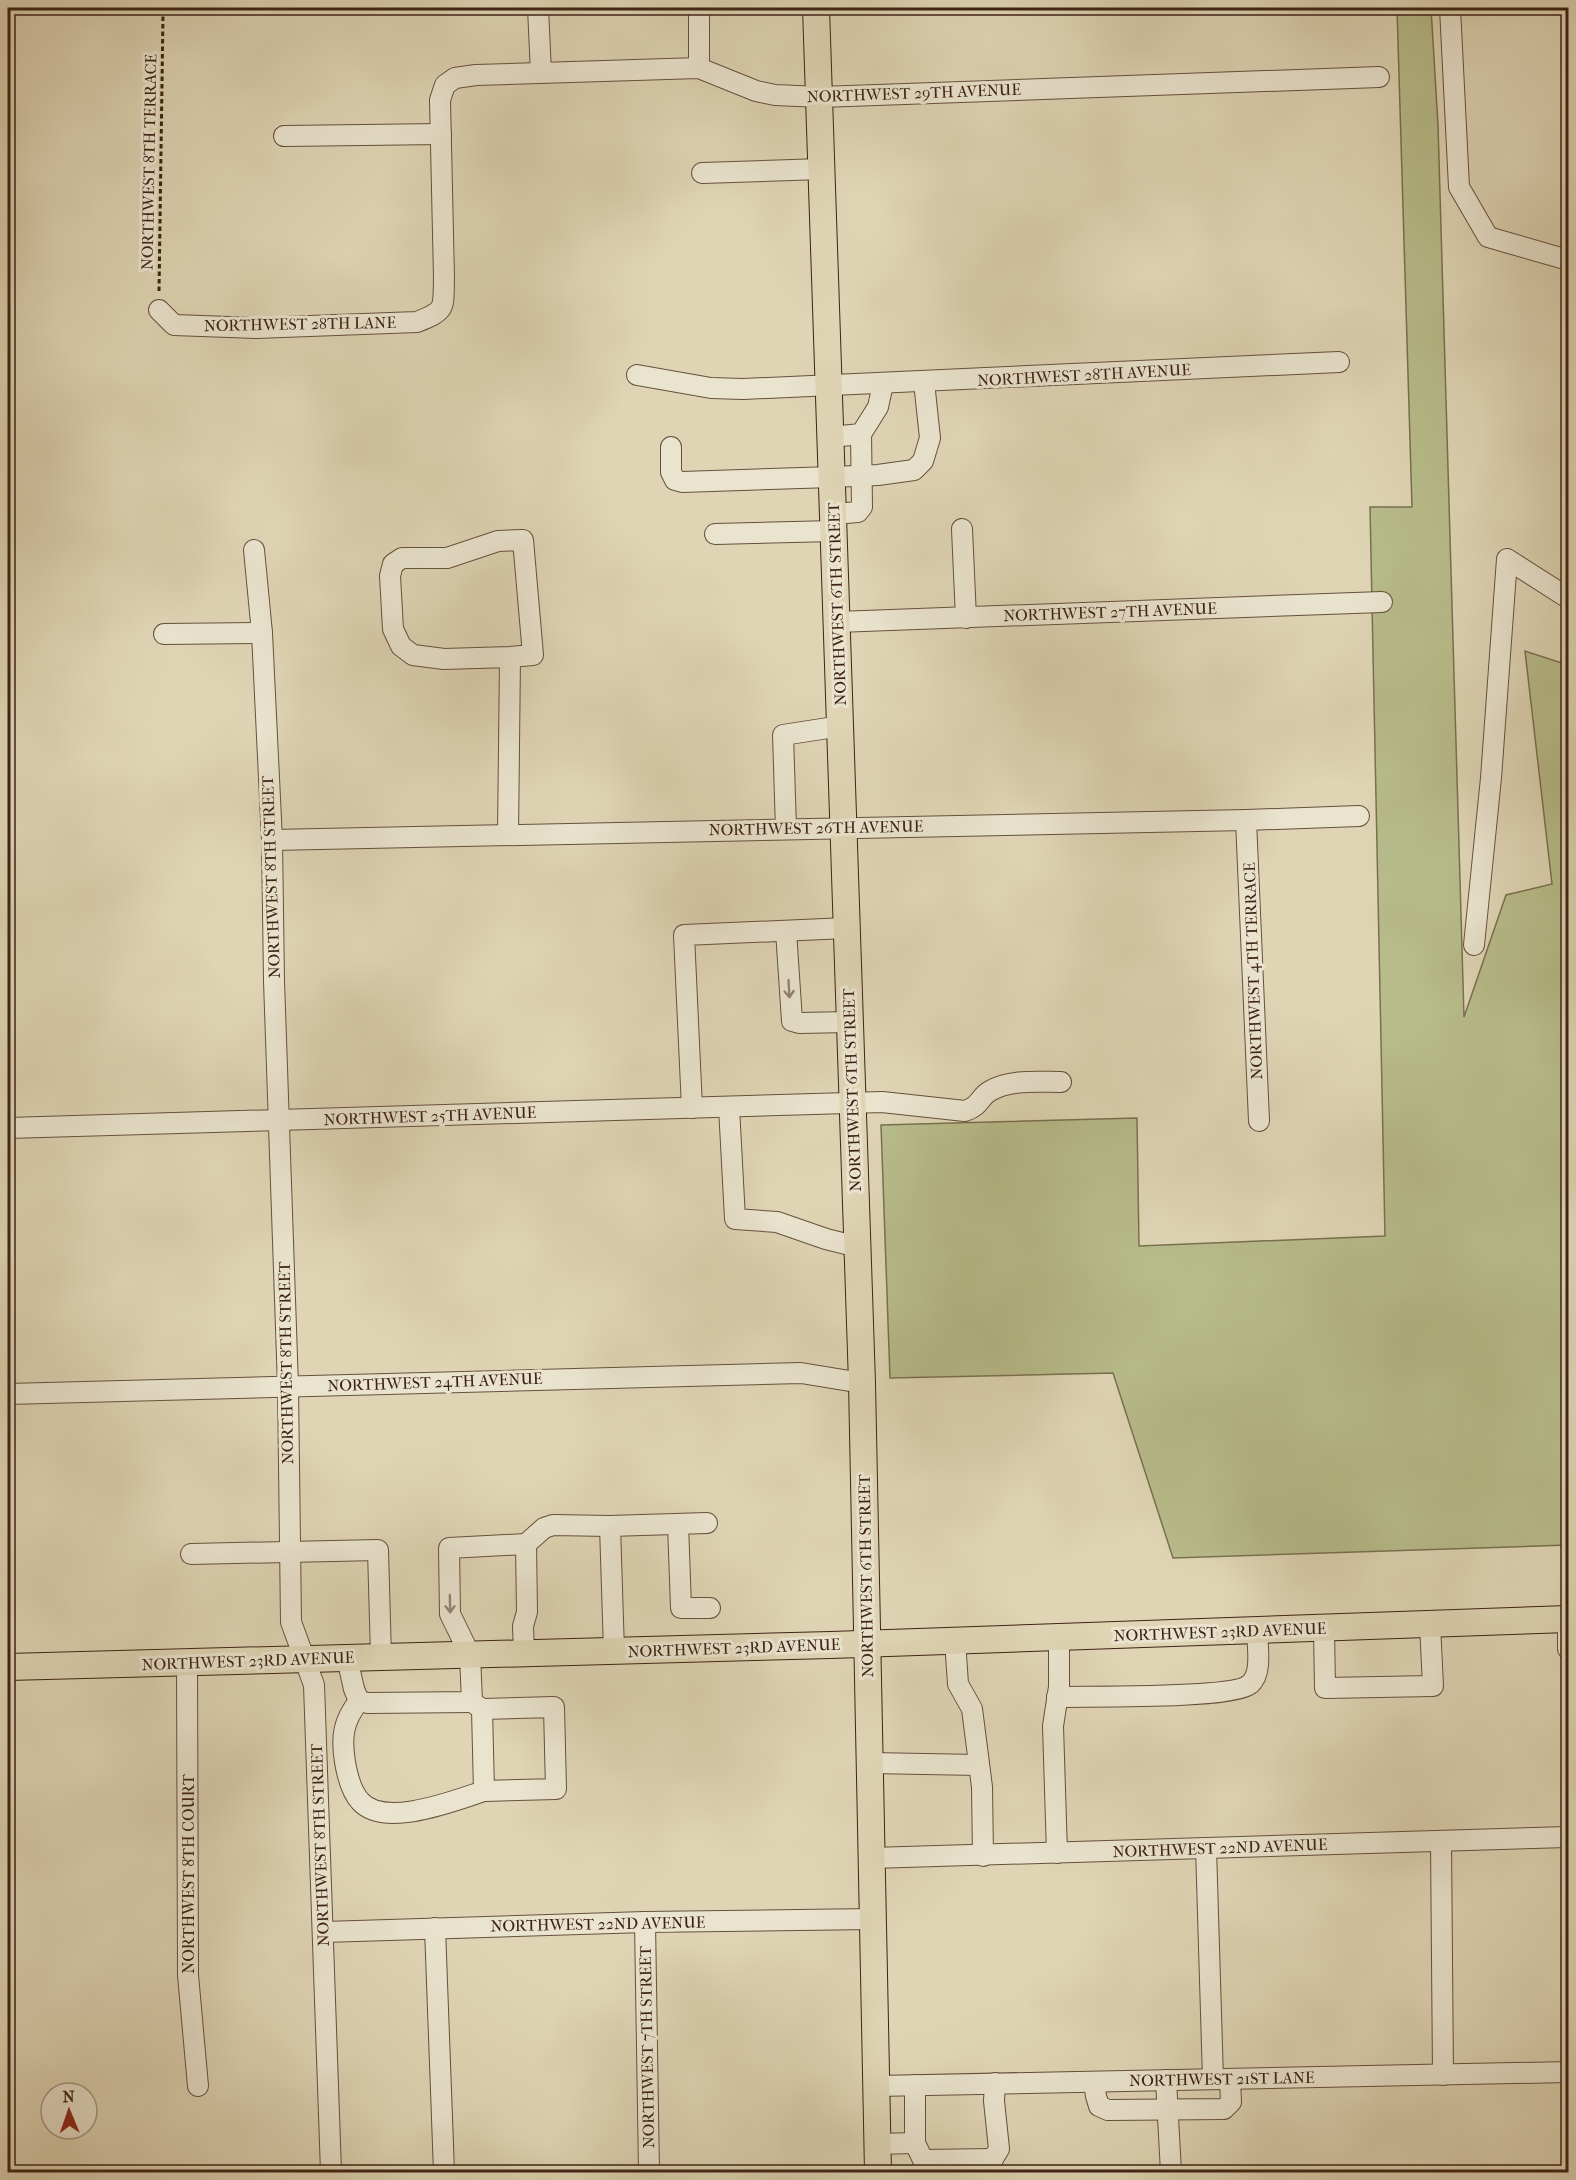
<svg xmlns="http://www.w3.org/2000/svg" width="1576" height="2180" font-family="'IM FELL French Canon',serif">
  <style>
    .green { fill: #b7bc8a; stroke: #7a7050; stroke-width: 1.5 }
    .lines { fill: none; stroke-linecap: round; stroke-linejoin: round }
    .minor-casing { stroke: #66503d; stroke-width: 22 }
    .major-casing { stroke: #3d2315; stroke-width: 28 }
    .path { stroke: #3d2315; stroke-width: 3; stroke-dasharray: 4.5 3; stroke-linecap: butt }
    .minor { stroke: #eae4cf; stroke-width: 20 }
    .major { stroke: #dfd5b5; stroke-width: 26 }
    .oneway { stroke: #948472 }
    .labels { text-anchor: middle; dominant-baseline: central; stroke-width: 6; stroke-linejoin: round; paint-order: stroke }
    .street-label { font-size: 16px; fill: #3d2315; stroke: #eae4cf }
  </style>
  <rect width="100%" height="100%" fill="#dfd5b5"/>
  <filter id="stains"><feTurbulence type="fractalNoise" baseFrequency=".00333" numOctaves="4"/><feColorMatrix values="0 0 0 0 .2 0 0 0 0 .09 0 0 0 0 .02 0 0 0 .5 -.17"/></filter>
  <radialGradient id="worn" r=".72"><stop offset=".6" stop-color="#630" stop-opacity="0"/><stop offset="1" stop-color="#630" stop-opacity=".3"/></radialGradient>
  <polygon class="green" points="1397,8 1431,8 1438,125 1464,1017 1506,895 1552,884 1525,651 1568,665 1568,1545 1173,1558 1113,1373 890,1378 881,1125 1137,1118 1139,1246 1385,1236 1370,507 1412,507"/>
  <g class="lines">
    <g class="minor-casing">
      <g id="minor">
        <polyline points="538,8 541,73"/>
        <polyline points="699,8 699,68"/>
        <polyline points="1450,8 1459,187 1488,237 1568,260"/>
        <polyline points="284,136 441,134"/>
        <polyline points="702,173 822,169"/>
        <path d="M159 310 174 325 256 328 417 322C447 310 443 309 444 278L440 100 445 85 455 78 476 75 699 68 756 91 775 95 820 97 1379 77"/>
        <polyline points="637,375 711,388 743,389 1339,362"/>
        <polyline points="831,437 861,434 878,407 883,384"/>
        <polyline points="671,447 671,472 675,480 682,482 832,477 878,475 914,470 923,461 930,438 924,382"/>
        <polyline points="834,514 858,512 862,507 861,434"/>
        <polyline points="962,529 966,618"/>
        <polyline points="715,534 834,531"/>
        <polyline points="254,550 262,633 272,840 274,981 288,1386 291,1622 314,1685 331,2172"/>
        <polyline points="837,622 1382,602"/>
        <polyline points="164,634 262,633"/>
        <polyline points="1246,820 1259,1121"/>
        <polyline points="786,829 783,735 841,726"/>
        <polyline points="508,835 510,657 444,659 413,655 401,646 393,629 390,576 393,564 402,558 447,558 498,541 523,540 533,655 510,657"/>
        <polyline points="272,840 1246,820 1359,816"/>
        <polyline points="786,931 792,1021 799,1023 850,1022"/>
        <polyline points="1474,945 1491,778 1507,559 1568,598"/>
        <polyline points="729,1107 735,1219 777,1222 826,1239 858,1247"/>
        <polyline points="692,1108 684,935 847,928"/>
        <path d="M8 1128 882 1102 965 1111C981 1106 979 1097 990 1091 1010 1079 1039 1082 1061 1082"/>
        <polyline points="8,1394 801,1373 862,1383"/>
        <polyline points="678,1524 681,1608 710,1608"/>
        <polyline points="191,1554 378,1550 381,1657"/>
        <polyline points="1568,1619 1568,1649"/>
        <polyline points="1324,1628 1325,1688 1433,1686 1430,1624"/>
        <polyline points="955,1641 958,1684 972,1709 982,1787 983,1856"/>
        <polyline points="614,1651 610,1526 707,1523"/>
        <polyline points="524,1653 523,1626 527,1612 526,1544"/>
        <polyline points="347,1658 354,1689 359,1701 368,1703 472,1702 470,1655 450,1614 449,1548 526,1544 544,1528 553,1525 610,1526"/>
        <polyline points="187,1662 188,1975 198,2086"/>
        <path d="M1057 1697C1087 1696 1234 1699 1250 1684 1263 1673 1257 1645 1257 1630"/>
        <path d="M359 1701C343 1721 341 1737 345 1762 347 1774 351 1791 360 1801 384 1829 456 1800 484 1791"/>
        <polyline points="472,1702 482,1709 554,1707 556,1789 484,1791 482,1709"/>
        <polyline points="870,1763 979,1765"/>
        <polyline points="1441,1841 1443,2075"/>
        <polyline points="1206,1848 1213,2079"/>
        <polyline points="1057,1853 1053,1726 1059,1687 1059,1637"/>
        <polyline points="872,1858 1568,1837"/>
        <polyline points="645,1922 649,2172"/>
        <polyline points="435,1928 444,2172"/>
        <polyline points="324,1932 645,1922 873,1919"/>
        <polyline points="1166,2080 1171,2172"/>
        <polyline points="1094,2082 1096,2096 1099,2106 1108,2110 1224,2109 1231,2102 1230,2079"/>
        <polyline points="915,2085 915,2143 923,2160 993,2159"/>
        <polyline points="876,2086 1568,2072"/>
        <polyline points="877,2144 915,2143"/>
        <polyline points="986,2170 999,2149 994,2101 995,2083"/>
      </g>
    </g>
    <g class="major-casing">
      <g id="major">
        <polyline points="816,8 862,1383 878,2172"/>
        <polyline points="8,1667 831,1645 1568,1619"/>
      </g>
    </g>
    <polyline class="path" points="159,291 163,14"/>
    <use href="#minor" class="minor"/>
    <use href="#major" class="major"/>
  </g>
  <defs><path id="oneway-shaft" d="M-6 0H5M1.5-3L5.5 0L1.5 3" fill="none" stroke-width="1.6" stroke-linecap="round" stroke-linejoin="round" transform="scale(1.5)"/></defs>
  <g class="oneway">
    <use href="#oneway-shaft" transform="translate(789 989) rotate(87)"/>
    <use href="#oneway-shaft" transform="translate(450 1604) rotate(89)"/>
  </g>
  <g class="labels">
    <g class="street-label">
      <text transform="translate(914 93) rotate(-2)">NORTHWEST 29TH AVENUE</text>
      <text transform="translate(149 162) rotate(-89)">NORTHWEST 8TH TERRACE</text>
      <text transform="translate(300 324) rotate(-1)">NORTHWEST 28TH LANE</text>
      <text transform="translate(1084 375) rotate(-3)">NORTHWEST 28TH AVENUE</text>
      <text transform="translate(837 604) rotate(-92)">NORTHWEST 6TH STREET</text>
      <text transform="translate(1110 612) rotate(-2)">NORTHWEST 27TH AVENUE</text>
      <text transform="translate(816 828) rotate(-1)">NORTHWEST 26TH AVENUE</text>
      <text transform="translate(271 877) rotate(-92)">NORTHWEST 8TH STREET</text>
      <text transform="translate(1253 971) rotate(-92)">NORTHWEST 4TH TERRACE</text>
      <text transform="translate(852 1090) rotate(-92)">NORTHWEST 6TH STREET</text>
      <text transform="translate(430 1116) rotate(-2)">NORTHWEST 25TH AVENUE</text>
      <text transform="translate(286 1363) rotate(-91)">NORTHWEST 8TH STREET</text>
      <text transform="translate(435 1382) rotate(-2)">NORTHWEST 24TH AVENUE</text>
      <text transform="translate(866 1576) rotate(-91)">NORTHWEST 6TH STREET</text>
      <text transform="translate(1220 1632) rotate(-2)">NORTHWEST 23RD AVENUE</text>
      <text transform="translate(734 1648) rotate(-2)">NORTHWEST 23RD AVENUE</text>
      <text transform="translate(248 1661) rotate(-2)">NORTHWEST 23RD AVENUE</text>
      <text transform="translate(320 1845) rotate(-92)">NORTHWEST 8TH STREET</text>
      <text transform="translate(1220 1848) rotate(-2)">NORTHWEST 22ND AVENUE</text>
      <text transform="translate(188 1874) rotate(-90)">NORTHWEST 8TH COURT</text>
      <text transform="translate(598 1924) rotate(-1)">NORTHWEST 22ND AVENUE</text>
      <text transform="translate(647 2047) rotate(-91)">NORTHWEST 7TH STREET</text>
      <text transform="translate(1222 2079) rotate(-1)">NORTHWEST 21ST LANE</text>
    </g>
  </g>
  <rect width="1576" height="2180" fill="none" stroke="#dfd5b5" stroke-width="30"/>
  <rect x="9" y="9" width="1558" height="2162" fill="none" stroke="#3d2315" stroke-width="3"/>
  <rect x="15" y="15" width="1546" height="2150" fill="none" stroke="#3d2315" stroke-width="1.5"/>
  <g transform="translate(69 2111) rotate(358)"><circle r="28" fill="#eae4cf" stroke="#a59785" stroke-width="1.5"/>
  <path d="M0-4.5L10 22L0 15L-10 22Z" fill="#8f2418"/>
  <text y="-9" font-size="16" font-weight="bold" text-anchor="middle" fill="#3d2315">N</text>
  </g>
  <rect width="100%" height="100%" filter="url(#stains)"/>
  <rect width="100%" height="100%" fill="url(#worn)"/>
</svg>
